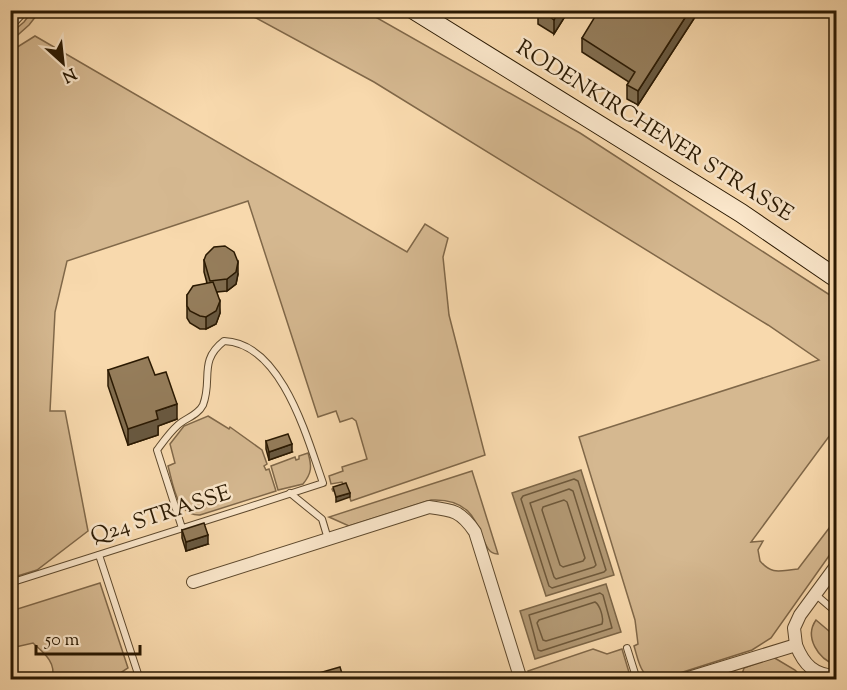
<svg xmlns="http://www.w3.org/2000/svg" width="847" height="690" font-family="'Sorts Mill Goudy',serif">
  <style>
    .green { fill: #d5b890; stroke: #806849; stroke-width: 1.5 }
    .water { fill: #b29873; stroke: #7c6546; stroke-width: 1.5 }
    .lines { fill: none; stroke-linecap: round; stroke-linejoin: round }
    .shore { stroke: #6e583a; stroke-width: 1.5 }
    .lane-casing { stroke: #5e492d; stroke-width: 8 }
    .street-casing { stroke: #5e492d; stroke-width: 14 }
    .secondary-casing { stroke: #2a1902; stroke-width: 20 }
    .lane { stroke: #fae6ca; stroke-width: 6 }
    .street { stroke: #fae6ca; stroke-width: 12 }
    .secondary { stroke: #fae6ca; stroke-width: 18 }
    .wall { fill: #806c4e; stroke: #2a1902; stroke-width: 1.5 }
    .shaded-wall { fill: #685840; stroke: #2a1902; stroke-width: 1.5 }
    .building { fill: #957d5b; stroke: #2a1902; stroke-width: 1.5 }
    .labels { text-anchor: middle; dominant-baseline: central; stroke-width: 5; stroke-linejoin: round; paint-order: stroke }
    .street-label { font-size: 22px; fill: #2a1902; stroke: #fae6ca }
  </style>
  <rect width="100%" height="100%" fill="#f8d9ad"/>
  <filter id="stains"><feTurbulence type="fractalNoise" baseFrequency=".00333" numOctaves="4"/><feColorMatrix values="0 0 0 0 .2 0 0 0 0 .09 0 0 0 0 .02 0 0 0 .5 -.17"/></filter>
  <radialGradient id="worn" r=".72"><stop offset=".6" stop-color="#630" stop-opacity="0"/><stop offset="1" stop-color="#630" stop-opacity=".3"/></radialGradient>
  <g class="green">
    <polygon points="33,10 40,11 29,25 11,41 11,33 24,22"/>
    <path d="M243 11H365L580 133 836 299V427L751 542 763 541 758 550 760 561C773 576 781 570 798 569L836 519V546L771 638 752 650 661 679C640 680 639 662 634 646L638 644 635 620 579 437 819 360 768 325 374 82Z"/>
    <polygon points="35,36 407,252 425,224 448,238 443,257 449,315 485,455 351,501 346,487 333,491 332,489 343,484 342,482 331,484 329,476 343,471 342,467 367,459 356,421 352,418 340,422 336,411 318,417 248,201 67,261 55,312 50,411 65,411 88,531 37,570 11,578 11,51"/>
    <path d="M208 416 229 429 230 427 262 450 267 464 264 466 266 470 269 469 276 491 200 515C176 516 173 483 168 466L175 463 170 444 184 426Z"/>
    <path d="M308 453C312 466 312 473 303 484L278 490 271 466 295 457 296 460 299 459V456Z"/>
    <path d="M472 471 498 554C475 555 490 497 431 500L349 526 329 517Z"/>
    <path d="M100 583 128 668 111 679H52C57 663 44 653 33 643L11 648V611Z"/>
    <path d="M816 620 836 637V665C818 659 804 637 816 620Z"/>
    <polygon points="593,649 607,654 622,649 631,679 530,679 528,671"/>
    <polygon points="773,657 795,670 804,679 779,679 776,675 767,679 740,680 744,668"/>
  </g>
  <g class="water">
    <polygon points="581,470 614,575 546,596 512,493"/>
    <polygon points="606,584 621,632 535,659 520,611"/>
  </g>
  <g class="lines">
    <g class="shore">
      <polygon points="574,479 578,481 606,570 604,572 552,588 549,586 521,499 523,496"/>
      <polygon points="569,489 573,491 596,565 594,567 556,579 554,577 530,503"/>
      <polygon points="564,500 567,502 585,558 583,561 563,567 560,565 542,510 543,507"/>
      <polygon points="600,593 603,595 612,628 541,651 538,650 529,615"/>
      <path d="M595 602C600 605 604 618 602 624L546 641 543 640 537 623 539 620Z"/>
    </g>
    <g class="lane-casing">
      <g id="lane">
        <polyline points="290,493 322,519 328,539"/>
        <polyline points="99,555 140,680"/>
        <path d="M10 583C115 550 219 517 323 483 307 438 282 343 224 341 198 361 213 379 203 405 198 415 186 418 178 425 170 432 163 442 157 450L182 528"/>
        <polyline points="815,594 836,612"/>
        <polyline points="627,648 637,680"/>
      </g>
    </g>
    <g class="street-casing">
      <g id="street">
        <polyline points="10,23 22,10"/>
        <path d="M193 582 429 507C453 510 461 511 475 532L521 680"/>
        <path d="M796 645C804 665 814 675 836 676"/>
        <polyline points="682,680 796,645 794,628 800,615 836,566"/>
      </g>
    </g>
    <g class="secondary-casing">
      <polyline id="secondary" points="414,10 741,213 836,278"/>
    </g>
    <use href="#lane" class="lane"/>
    <use href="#street" class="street"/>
    <use href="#secondary" class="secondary"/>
  </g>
  <g class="wall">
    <polygon points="538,10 569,10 554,34 538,24"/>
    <polygon points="695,10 695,17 638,105 627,99 627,85 629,82 582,52 582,38"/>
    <polygon points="204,260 238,274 236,284 227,291 217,292 220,313 216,324 206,329 200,329 190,323 187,318 187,295 207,283 204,272"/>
    <polygon points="108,370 155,375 177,419 158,426 158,435 128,445 108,386"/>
    <polygon points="266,441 292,452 269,460 266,449"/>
    <polygon points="182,530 208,544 186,551 182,538"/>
  </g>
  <g class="shaded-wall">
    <polygon points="559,10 569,10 554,34 554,20"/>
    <polygon points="690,10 695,10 695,17 638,105 638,91"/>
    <polygon points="238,262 238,274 236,284 227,291 227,279"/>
    <polygon points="220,301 220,313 216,324 206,329 206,317"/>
    <polygon points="177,404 177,419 158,426 158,435 128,445 128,429 156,411"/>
    <polygon points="292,444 292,452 269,460 269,452"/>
    <polygon points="350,493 350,497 336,502 336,497"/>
    <polygon points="208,535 208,544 186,551 186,542"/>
  </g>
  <g class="building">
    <polygon points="540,10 559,10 554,20"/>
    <polygon points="599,10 690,10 638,91 627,85 635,72 582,38"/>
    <polygon points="225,246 234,252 238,262 236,272 227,279 210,281 204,260 206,255 214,247"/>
    <polygon points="213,282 220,301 216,311 206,317 200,316 190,311 187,306 187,295 193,286"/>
    <polygon points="148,357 155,375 166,372 177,404 156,411 158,419 128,429 108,370"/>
    <polygon points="288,434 292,444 269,452 266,441"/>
    <polygon points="346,483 350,493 336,497 333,487"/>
    <polygon points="204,523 208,535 186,542 182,530"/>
    <polygon points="340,667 344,680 313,680 312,675"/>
  </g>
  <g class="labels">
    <g class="street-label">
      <text transform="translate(654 132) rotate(32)">RODENKIRCHENER STRASSE</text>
      <text transform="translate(161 516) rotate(-18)">Q24 STRASSE</text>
    </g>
  </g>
  <rect width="847" height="690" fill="none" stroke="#f8d9ad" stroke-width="36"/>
  <rect x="12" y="12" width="823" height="666" fill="none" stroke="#2a1902" stroke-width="3"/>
  <rect x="18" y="18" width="811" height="654" fill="none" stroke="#2a1902" stroke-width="1.5"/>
  <g transform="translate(63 63) rotate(153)" stroke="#fae6ca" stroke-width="4.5" paint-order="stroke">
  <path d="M0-4.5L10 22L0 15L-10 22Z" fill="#2a1902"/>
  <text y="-9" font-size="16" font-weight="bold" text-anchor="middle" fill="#2a1902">N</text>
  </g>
  <path d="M36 645v9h104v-9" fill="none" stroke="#2a1902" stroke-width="3"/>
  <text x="45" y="645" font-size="18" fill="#2a1902" stroke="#fae6ca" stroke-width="4.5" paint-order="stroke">50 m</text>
  <rect width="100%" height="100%" filter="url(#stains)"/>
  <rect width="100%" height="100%" fill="url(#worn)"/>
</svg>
